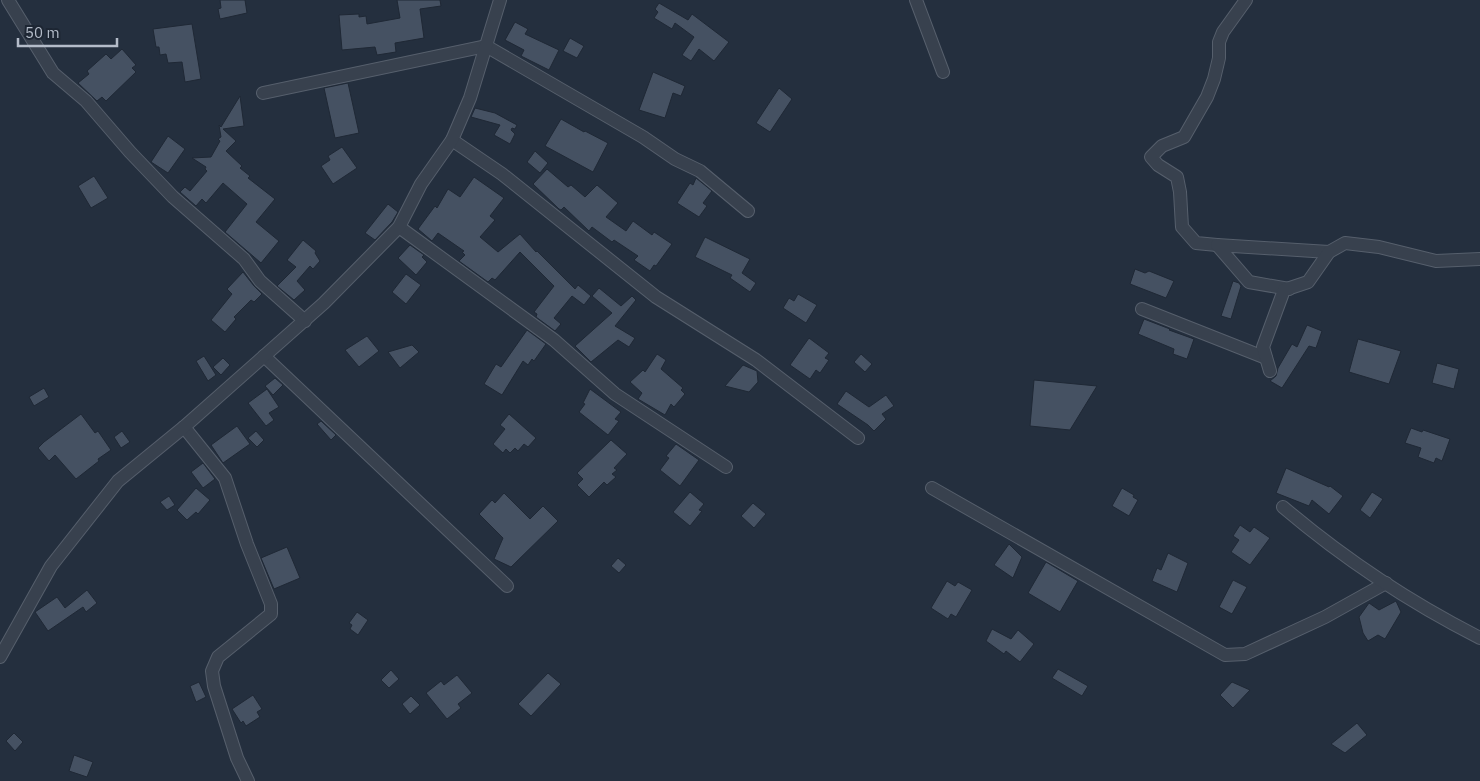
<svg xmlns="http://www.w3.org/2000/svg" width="1480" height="781" font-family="'IBM Plex Sans',sans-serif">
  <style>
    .building { fill: #455162; stroke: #1f2835 }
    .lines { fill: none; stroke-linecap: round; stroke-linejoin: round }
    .street-casing { stroke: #565f6c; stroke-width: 14 }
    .street { stroke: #38414e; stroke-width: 12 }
  </style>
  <rect width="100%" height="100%" fill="#242f3e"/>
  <g class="building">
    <polygon points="220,0 245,0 247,13 220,19 218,9 221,8"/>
    <polygon points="397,0 440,0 441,6 420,9 424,38 395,43 396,52 377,55 375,47 342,50 339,15 359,14 359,17 366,16 367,24 400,18"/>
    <polygon points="659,3 688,20 692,14 729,42 714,61 699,49 691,61 682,55 694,37 675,23 672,29 654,18 658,12 655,9"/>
    <polygon points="515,22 528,29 525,34 559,50 549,70 521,56 524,50 505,40"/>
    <polygon points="192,24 201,79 185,82 182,62 168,63 166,54 160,55 159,47 156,47 153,29"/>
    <polygon points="570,38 584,46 577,58 563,51"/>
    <polygon points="122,49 136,65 132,68 136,72 106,101 102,97 97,101 78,83 89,74 87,71 106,54 111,59"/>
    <polygon points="653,72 685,86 681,96 673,93 665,118 639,110"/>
    <polygon points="348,83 359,133 335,138 324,88"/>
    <polygon points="779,88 792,99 770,132 756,123"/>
    <polygon points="240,96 244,126 223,129 236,141 226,151 242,166 240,168 250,176 248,178 275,199 256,222 279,241 261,263 225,232 247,204 223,183 206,203 202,199 196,206 180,192 185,187 190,191 207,171 205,169 206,167 192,158 211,157 220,141 218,139 221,137 219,125 221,127"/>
    <polygon points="475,108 495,113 517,125 515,129 512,128 511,130 515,134 510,144 494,135 500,125 471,117"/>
    <polygon points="561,119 584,132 585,131 608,143 593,172 545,146"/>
    <polygon points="168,136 185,149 168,173 151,162"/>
    <polygon points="342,147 357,168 333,184 321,166 330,160 328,156"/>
    <polygon points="535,151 548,163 540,173 527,162"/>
    <polygon points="547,169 568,187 571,185 585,197 597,185 618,203 606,217 626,231 633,221 652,235 654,232 672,244 656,266 654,265 650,271 634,260 638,256 614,240 612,242 592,227 589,231 564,207 561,210 559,209 533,184"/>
    <polygon points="94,176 108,198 91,208 78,186"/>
    <polygon points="474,177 504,198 490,216 495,220 480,237 498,252 520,234 536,252 537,251 575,289 578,285 591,296 584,305 572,296 554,318 561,324 555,331 536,317 537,314 534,312 554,286 520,252 495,280 492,278 488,282 459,261 465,255 462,252 464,251 438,233 432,241 418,229 435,206 437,208 448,189 460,197"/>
    <polygon points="696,178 712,191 703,203 707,206 699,217 677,203 690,183 693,185"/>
    <polygon points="388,204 398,212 392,222 375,240 365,233"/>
    <polygon points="705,237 750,259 742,273 756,283 750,292 730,278 732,275 695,257"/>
    <polygon points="303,240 316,251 315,253 320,261 313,269 310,266 297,281 305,290 294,300 277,286 296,267 287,260"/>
    <polygon points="410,245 424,255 422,257 427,262 416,275 398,258"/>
    <polygon points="1135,269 1145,273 1149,271 1174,281 1166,298 1130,284"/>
    <polygon points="243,272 254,286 262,294 254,302 251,300 234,317 236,319 225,332 211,320 232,294 227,289"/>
    <polygon points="406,274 421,285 406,304 392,292"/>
    <polygon points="1233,281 1239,283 1241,286 1231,319 1221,316"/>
    <polygon points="599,288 621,306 632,296 636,300 615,326 635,338 629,347 618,340 591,362 575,346 612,313 592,296"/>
    <polygon points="798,294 817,305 806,323 783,308 789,298 794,301"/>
    <polygon points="1144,319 1170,329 1169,330 1194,339 1187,359 1173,354 1174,349 1138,334"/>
    <polygon points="1307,325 1322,331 1316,348 1309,346 1282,388 1270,381 1276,376 1278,368 1292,344 1297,347"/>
    <polygon points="527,330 546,344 534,361 532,359 528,365 523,361 502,395 484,384 496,364 501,367"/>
    <polygon points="367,336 379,351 359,367 345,350"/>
    <polygon points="809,338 829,353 825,358 829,360 820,373 816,370 810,379 790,365"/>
    <polygon points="1358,339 1401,351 1389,384 1349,372"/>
    <polygon points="412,345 419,352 400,368 388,352"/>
    <polygon points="657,354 666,360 661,369 683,388 681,390 685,394 674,407 671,404 665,415 638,399 642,393 630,382 643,370 645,372"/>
    <polygon points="861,354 872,364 865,372 854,362"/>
    <polygon points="204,356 216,375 208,381 196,361"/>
    <polygon points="223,358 230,365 221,375 213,367"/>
    <polygon points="1437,363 1459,369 1454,389 1432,383"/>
    <polygon points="743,365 757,371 758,382 749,392 725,386"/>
    <polygon points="275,378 283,385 273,395 265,386"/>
    <polygon points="1034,380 1097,386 1070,430 1030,426"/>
    <polygon points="44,388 49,397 34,406 29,397"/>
    <polygon points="267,389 279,407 269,413 274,420 266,426 248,403"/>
    <polygon points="590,389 621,412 615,419 619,421 608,435 579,412 585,404 583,403"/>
    <polygon points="846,391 869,407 886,395 894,406 882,414 886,419 874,431 868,425 837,404"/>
    <polygon points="81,414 95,433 98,431 111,450 98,459 99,461 76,479 55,455 49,461 38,448 44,442"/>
    <polygon points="509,414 536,438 528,447 524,444 518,451 515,448 510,453 506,449 503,453 493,444 505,429 500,425"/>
    <polygon points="321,421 336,435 331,440 317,424"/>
    <polygon points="237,426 250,444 223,463 211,445"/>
    <polygon points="1411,428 1422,432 1423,430 1450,439 1442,461 1436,458 1434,463 1418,457 1421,448 1405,443"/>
    <polygon points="122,431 130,442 121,448 114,437"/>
    <polygon points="256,431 264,440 257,447 248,438"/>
    <polygon points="611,440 627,454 614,468 617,470 612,474 616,477 607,485 604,482 589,497 577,485 583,479 577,473"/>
    <polygon points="676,444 699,460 680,486 660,470 669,458 666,456"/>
    <polygon points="203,463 215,479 203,488 191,472"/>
    <polygon points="1286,468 1329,487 1330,486 1343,496 1329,514 1312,500 1309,506 1276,493"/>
    <polygon points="196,488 210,500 198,514 196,512 187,520 177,510"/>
    <polygon points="1122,488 1134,495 1133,497 1138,500 1129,516 1112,506"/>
    <polygon points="690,492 704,504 699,510 702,511 690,526 673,512"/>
    <polygon points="1372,492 1383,499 1370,518 1360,510"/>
    <polygon points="504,493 530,519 543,506 558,521 511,567 494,559 503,538 479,514 492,500 495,503"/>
    <polygon points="169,496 175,505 167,510 160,502"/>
    <polygon points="753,503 766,514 754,528 741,516"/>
    <polygon points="1240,525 1250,532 1254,527 1270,538 1250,565 1231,552 1239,540 1233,536"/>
    <polygon points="1009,544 1022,557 1013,578 994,565"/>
    <polygon points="287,547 300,578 274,589 261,558"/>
    <polygon points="1168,553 1188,563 1177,592 1152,581 1157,568 1161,570"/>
    <polygon points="618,558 626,565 619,573 611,566"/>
    <polygon points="1046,562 1078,581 1060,612 1028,593"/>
    <polygon points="1233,580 1247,587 1232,614 1219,607"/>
    <polygon points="947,581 955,586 958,582 972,590 956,617 951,614 948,619 931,608"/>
    <polygon points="87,590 97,603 86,612 83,607 48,631 35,612 57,597 65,608"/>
    <polygon points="1396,601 1401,612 1385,639 1378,635 1368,641 1363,633 1359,617 1369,603 1379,610"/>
    <polygon points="357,612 368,620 358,635 350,629 352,625 349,623"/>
    <polygon points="992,629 1011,639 1018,630 1034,644 1020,662 1006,651 1004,654 986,641"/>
    <polygon points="1058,669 1088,686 1082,696 1052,678"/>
    <polygon points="391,670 399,679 389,688 381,680"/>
    <polygon points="548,673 561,684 531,716 518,704"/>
    <polygon points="457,675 472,693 458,704 461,708 447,719 426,693 441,681 444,685"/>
    <polygon points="199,682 206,697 196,702 190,686"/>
    <polygon points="1232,682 1250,690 1233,708 1220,695"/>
    <polygon points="253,695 262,709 257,712 260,717 246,726 243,721 241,723 232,709"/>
    <polygon points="411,696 420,705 410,714 402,704"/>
    <polygon points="1357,723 1367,735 1345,753 1331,744"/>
    <polygon points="14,733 23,742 15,751 6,741"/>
    <polygon points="74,755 93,762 87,777 69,771"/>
  </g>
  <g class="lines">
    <g class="street-casing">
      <g id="street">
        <polyline points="8,0 53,73 86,101 130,152 173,197 244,259 260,281 305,321"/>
        <polyline points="916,0 943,72"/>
        <polyline points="263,93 486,46 643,137 675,159 700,171 748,211"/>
        <polyline points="452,140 502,174 656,297 756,360 858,438"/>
        <polyline points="399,227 554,340 615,394 726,467"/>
        <polyline points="1217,245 1196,243 1182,227 1180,192 1177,177 1158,165 1151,157 1162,146 1184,137 1207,97 1214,79 1219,58 1219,42 1223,32 1246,0"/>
        <polyline points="1289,289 1249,282 1217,245 1329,252"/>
        <polyline points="1142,309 1266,358"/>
        <polyline points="264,356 507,586"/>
        <polyline points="1270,371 1263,347 1284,290 1308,282 1329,252 1345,243 1379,247 1436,261 1480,259"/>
        <polyline points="184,427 225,478 247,544 271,604 271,614 218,657 212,671 214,686 237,758 248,781"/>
        <polyline points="932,488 1225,655 1245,654 1325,617 1386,583"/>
        <path d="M1283 507C1343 558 1409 602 1480 638"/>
        <polyline points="0,657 51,566 118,481 184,427 324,303 399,227 421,184 452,140 470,98 500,0"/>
      </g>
    </g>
    <use href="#street" class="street"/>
  </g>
  <path d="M18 38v8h99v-8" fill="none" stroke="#b4bcc9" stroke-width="2.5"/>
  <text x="25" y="38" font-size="15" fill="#b4bcc9" stroke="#1d2633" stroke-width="4" paint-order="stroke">50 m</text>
</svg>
